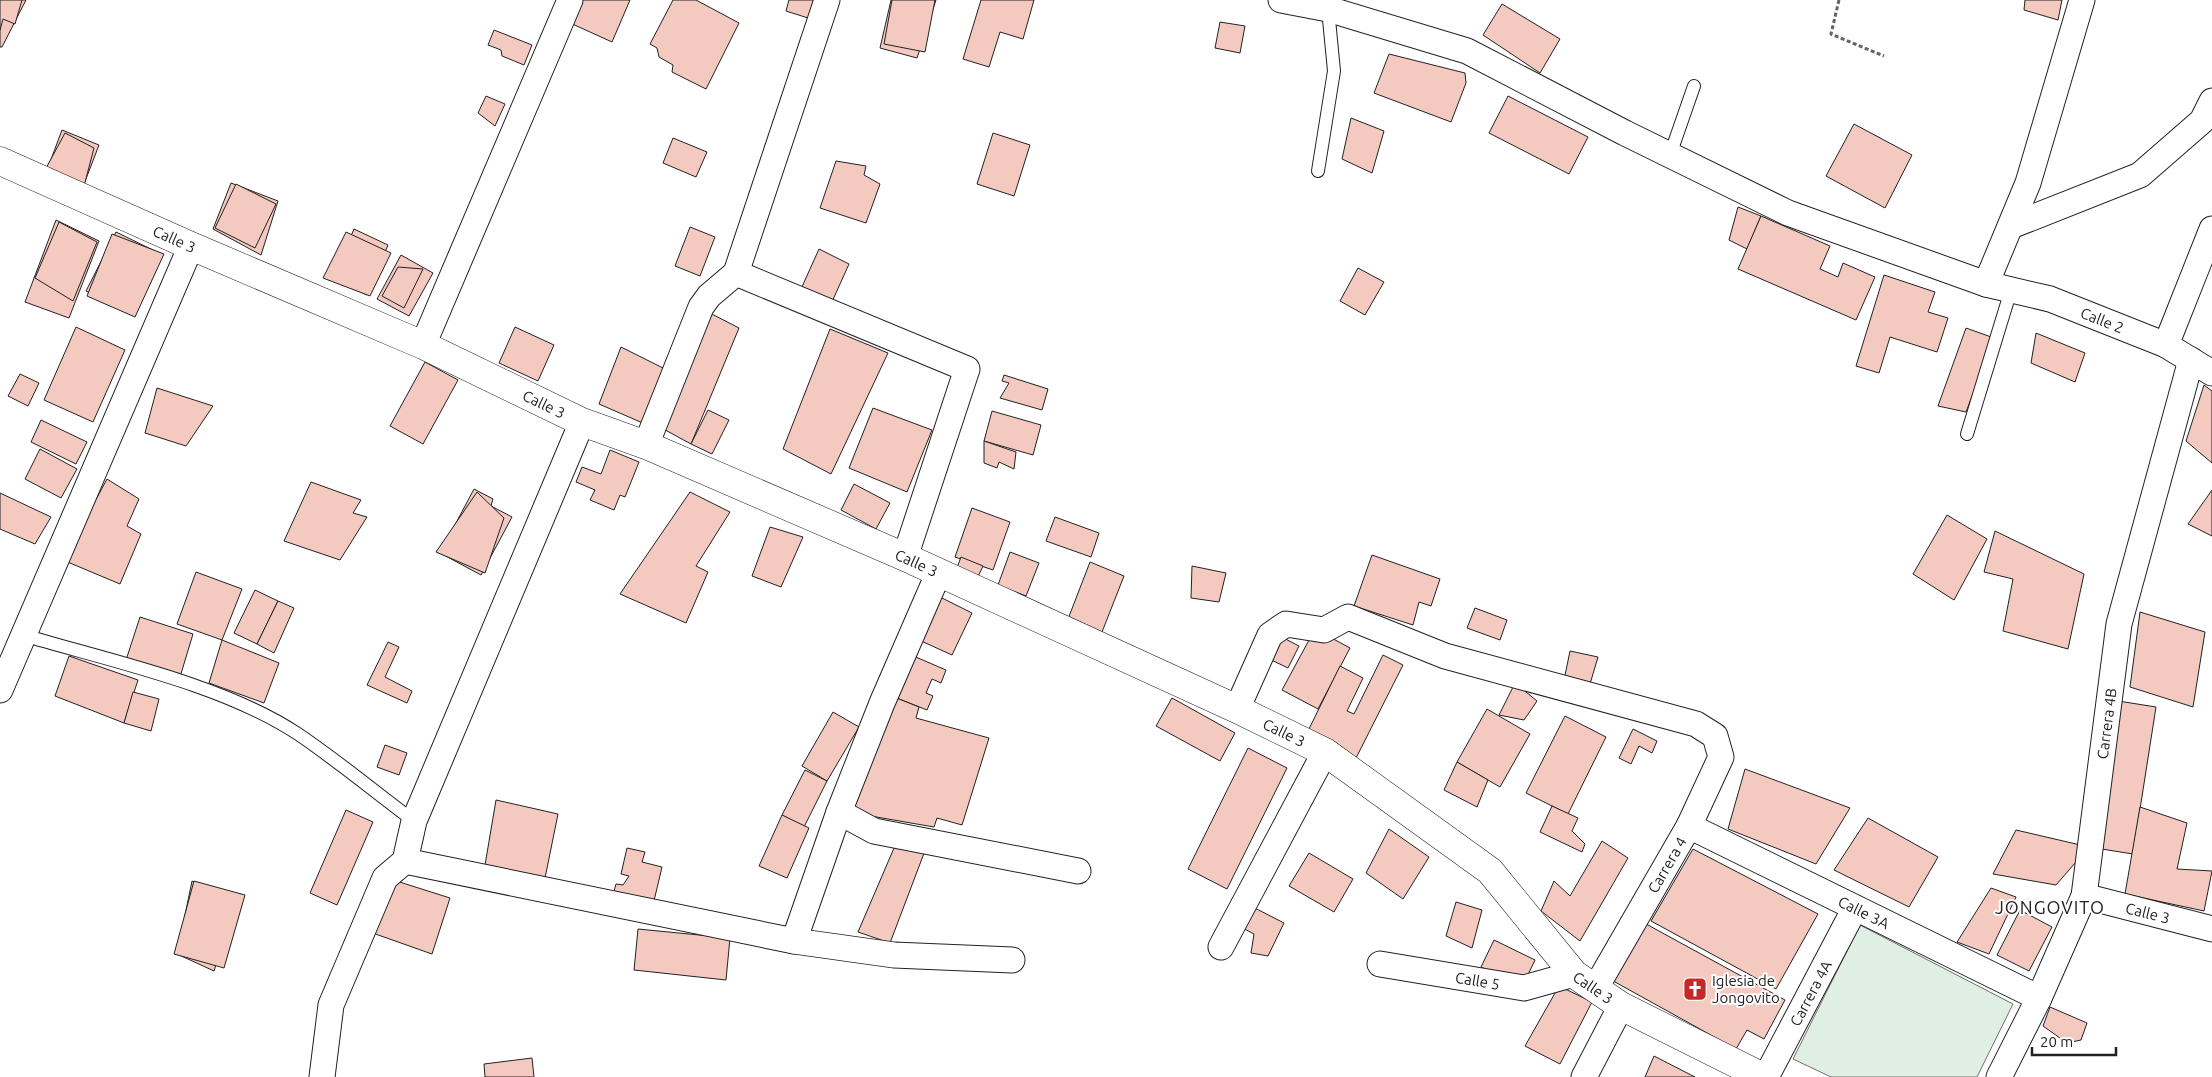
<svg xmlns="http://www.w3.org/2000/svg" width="2212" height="1077" font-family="Ubuntu,sans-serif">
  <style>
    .green { fill: #e0efe3; stroke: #6f6f6f }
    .building { fill: #f3c9c0; stroke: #222 }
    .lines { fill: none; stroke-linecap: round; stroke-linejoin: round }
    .lane-casing { stroke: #222; stroke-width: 14 }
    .street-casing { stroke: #222; stroke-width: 27 }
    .secondary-casing { stroke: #222; stroke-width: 29 }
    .path { stroke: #646464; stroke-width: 3; stroke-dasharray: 4 2.5; stroke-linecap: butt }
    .lane { stroke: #fff; stroke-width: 12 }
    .street { stroke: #fff; stroke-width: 25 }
    .secondary { stroke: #fff; stroke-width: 28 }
    .labels { text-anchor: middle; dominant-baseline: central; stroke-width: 4; stroke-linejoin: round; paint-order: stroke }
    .street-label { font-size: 15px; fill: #222; stroke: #fff }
    .poi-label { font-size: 15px; fill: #222; stroke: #fff; text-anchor: start }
    .quarter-label { font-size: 18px; letter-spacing: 1px; fill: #222; stroke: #fff }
  </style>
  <rect width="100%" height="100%" fill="#fff"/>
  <polygon class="green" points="1860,925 2013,1004 1977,1077 1831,1077 1793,1059"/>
  <g class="building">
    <polygon points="0,0 26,0 2,47 0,47"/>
    <polygon points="0,0 22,0 15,24 3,19 0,30"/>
    <polygon points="577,0 630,0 612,42 568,22"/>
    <polygon points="673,0 696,0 739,23 706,89 672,72 673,65 659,57 657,48 650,44"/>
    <polygon points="789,0 814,0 808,18 786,11"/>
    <polygon points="891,0 936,0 917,58 880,48"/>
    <polygon points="892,0 935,0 925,52 884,44"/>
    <polygon points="981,0 1034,0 1023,39 1000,32 989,67 963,59"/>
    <polygon points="2025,0 2062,0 2058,20 2024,10"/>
    <polygon points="1502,4 1560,39 1540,73 1483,35"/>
    <polygon points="1220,22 1245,26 1240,53 1215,48"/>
    <polygon points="494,30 532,45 524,65 502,56 501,50 488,45"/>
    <polygon points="1389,54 1465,73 1466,83 1451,122 1374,93"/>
    <polygon points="486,96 505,104 495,126 478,113"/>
    <polygon points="1508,96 1588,137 1569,174 1489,133"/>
    <polygon points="1351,118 1384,131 1372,173 1342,159"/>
    <polygon points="1854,124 1912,155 1885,208 1826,176"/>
    <polygon points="62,130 99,145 84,184 47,170"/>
    <polygon points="65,133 94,148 83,190 45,170"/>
    <polygon points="993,133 1030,145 1014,196 977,184"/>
    <polygon points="673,138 707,152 696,177 663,163"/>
    <polygon points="836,161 866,166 864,175 880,184 866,223 820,208"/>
    <polygon points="231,183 278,201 261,255 213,229"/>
    <polygon points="236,184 276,204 255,248 215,228"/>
    <polygon points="1738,207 1761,216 1747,249 1729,240"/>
    <polygon points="1761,216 1830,246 1820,269 1838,277 1843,263 1875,277 1856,320 1738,269"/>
    <polygon points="56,220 99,241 69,318 25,302"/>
    <polygon points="59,222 97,242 73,301 35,278"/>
    <polygon points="690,227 715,237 700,276 675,266"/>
    <polygon points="354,229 388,245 367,295 332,279"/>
    <polygon points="116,232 159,253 128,313 86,291"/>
    <polygon points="346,232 391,253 370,296 323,278"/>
    <polygon points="112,234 164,254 135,317 87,296"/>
    <polygon points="819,249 849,264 831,304 801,289"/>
    <polygon points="401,255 433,273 409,316 377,299"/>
    <polygon points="398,267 423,269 404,308 382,296"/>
    <polygon points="1358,268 1384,282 1365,315 1340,301"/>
    <polygon points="1884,275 1935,292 1928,312 1948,318 1937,352 1890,337 1879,373 1856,366"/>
    <polygon points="704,310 739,328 691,444 658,426"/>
    <polygon points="76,327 125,350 93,422 44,400"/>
    <polygon points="515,327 554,345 538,381 499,363"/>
    <polygon points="1966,328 1994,338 1966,412 1938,406"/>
    <polygon points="830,329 888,353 831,474 783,449"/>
    <polygon points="2036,333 2085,353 2075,382 2031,363"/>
    <polygon points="621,347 665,369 645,424 599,404"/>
    <polygon points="425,362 458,380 423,444 390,426"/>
    <polygon points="20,374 39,383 28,406 8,396"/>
    <polygon points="1004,375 1048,389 1042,410 1000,398 1009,383 1002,381"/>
    <polygon points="2204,385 2212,391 2212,463 2186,441"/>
    <polygon points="157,388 213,406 186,446 145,433"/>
    <polygon points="873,408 932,430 907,492 849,468"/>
    <polygon points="708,410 729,420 712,454 691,444"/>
    <polygon points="992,411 1041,425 1033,455 984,441"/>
    <polygon points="41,420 87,442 76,464 31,442"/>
    <polygon points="984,441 1016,452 1014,469 999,462 997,468 984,463"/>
    <polygon points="40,449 77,469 61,498 25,479"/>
    <polygon points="610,450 639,462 625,497 620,495 614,510 590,500 595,490 576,482 582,467 601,474"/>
    <polygon points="107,479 139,499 127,526 141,534 120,584 58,558 86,518"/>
    <polygon points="311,482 361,500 353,513 367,517 340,560 284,541"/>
    <polygon points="854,484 890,503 876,529 841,510"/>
    <polygon points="474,489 493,499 491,506 512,517 481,575 440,553"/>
    <polygon points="2212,490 2212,536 2188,524"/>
    <polygon points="477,492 504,518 485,573 436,552"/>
    <polygon points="690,492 730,512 696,566 708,572 686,623 620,594"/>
    <polygon points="0,493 51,517 35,544 0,529"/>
    <polygon points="972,508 1010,522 993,570 955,557"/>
    <polygon points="1947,515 1987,539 1954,600 1913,574"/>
    <polygon points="1055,517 1099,533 1091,557 1046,541"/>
    <polygon points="770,527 803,537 781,587 752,576"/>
    <polygon points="1995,531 2084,574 2068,649 2003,631 2013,579 1984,572"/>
    <polygon points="1010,552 1039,563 1026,596 998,585"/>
    <polygon points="1372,555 1440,579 1431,606 1419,602 1413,625 1354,606"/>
    <polygon points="961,557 983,566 976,581 955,573"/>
    <polygon points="1090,562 1124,576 1102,632 1068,619"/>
    <polygon points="1192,566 1226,573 1219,602 1191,598"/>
    <polygon points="196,572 242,589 222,640 177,624"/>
    <polygon points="255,590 278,601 257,644 234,633"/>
    <polygon points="940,597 972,613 952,655 919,640"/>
    <polygon points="278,601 294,608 274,653 257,644"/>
    <polygon points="1475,608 1507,620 1500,640 1467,628"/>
    <polygon points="2140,612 2205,632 2193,707 2130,687"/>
    <polygon points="140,617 193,634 180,677 126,660"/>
    <polygon points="1315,629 1350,648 1318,709 1282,690"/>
    <polygon points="1274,633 1299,646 1288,668 1263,656"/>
    <polygon points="222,640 279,663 264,703 209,683"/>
    <polygon points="388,642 399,647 385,677 412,691 407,703 367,685"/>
    <polygon points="1570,651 1598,657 1590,684 1564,680"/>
    <polygon points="911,655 946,670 941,683 932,679 926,693 933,696 927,710 894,697"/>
    <polygon points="1383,655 1403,665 1355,760 1306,735 1340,666 1363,678 1347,711 1354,714"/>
    <polygon points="69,656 138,680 124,723 55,696"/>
    <polygon points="1515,683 1537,701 1524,720 1499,715"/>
    <polygon points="133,692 159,699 151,731 124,723"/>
    <polygon points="894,697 919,707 916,718 989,738 962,825 937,818 934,827 842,811"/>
    <polygon points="1172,698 1235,733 1220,761 1156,726"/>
    <polygon points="2112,700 2156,707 2133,854 2089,847"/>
    <polygon points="1487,709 1530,734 1500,787 1457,762"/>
    <polygon points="833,712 859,727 827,781 802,766"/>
    <polygon points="1565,716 1606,737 1568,814 1526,793"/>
    <polygon points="1633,729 1657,741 1652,753 1639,746 1631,764 1619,758"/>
    <polygon points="385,745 407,753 399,775 377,767"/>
    <polygon points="1248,748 1287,768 1227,889 1188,869"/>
    <polygon points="1457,762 1488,780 1477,807 1444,790"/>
    <polygon points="1745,769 1850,808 1816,864 1728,829"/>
    <polygon points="805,770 827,781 804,827 782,815"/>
    <polygon points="496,800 558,814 544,883 484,871"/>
    <polygon points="1552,806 1578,818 1572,831 1585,844 1582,852 1540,832"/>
    <polygon points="2140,807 2187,823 2177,869 2212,871 2204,911 2125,894"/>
    <polygon points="346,810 373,822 337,905 310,893"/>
    <polygon points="782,815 809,828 787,878 759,866"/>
    <polygon points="1868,818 1938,857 1909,907 1834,870"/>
    <polygon points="1389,829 1429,857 1403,899 1366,873"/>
    <polygon points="2016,830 2089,847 2056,885 1993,874"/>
    <polygon points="897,841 926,848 890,943 858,932"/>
    <polygon points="1602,841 1628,858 1580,941 1541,911 1554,881 1570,896"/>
    <polygon points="627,848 645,852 642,862 662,867 653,905 613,895 616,884 623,885 629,876 621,874"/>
    <polygon points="1693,849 1818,914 1776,989 1651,921"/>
    <polygon points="1309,853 1353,879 1334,912 1289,886"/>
    <polygon points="387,878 450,898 432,954 367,931"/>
    <polygon points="192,881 237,897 214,971 177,954"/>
    <polygon points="194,881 245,895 224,968 174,954"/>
    <polygon points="1991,888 2016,897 1989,954 1957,942"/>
    <polygon points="1456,902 1482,910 1472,948 1446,936"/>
    <polygon points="1247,904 1284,923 1268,956 1251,953 1254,934 1237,925"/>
    <polygon points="2020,910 2052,927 2029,971 1997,955"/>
    <polygon points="1637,919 1785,1000 1764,1039 1747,1030 1736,1049 1606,977"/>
    <polygon points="638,929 730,938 726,980 634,970"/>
    <polygon points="1494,940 1535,960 1522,987 1481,967"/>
    <polygon points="1559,986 1592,1002 1560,1064 1525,1046"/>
    <polygon points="2050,1007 2087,1023 2081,1040 2067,1043 2043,1026"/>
    <polygon points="1654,1056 1695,1077 1645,1077"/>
    <polygon points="532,1058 534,1077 485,1077 484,1064"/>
  </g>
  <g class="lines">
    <g class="lane-casing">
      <g id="lane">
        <polyline points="1670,155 1694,86"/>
        <polyline points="1318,171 1334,71 1328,9"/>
        <polyline points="1967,434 2011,290"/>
        <path d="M23 635C110 661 222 684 298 734 338 761 375 792 414 821"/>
      </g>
    </g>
    <g class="street-casing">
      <g id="street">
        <path id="s1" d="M1281 0 1328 9 1467 51 1625 133 1788 213 1986 284 2050 299 2166 345 2212 373"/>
        <polyline points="2011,226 2140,175 2202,121 2212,101"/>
        <polyline points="736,273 967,369 905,557"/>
        <polyline points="1986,284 2028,183 2082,0"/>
        <polyline points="423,345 570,0"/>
        <polyline points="2166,345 2212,229"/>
        <polyline points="646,445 701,307 709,296 736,273 827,0"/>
        <polyline points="0,690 191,246"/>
        <polyline points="1237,709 1270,635 1286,624 1324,630 1348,617 1445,656 1696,724 1715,736 1721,757 1689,826 1595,989"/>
        <polyline points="839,812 874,831 1078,871"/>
        <path id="s2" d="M1689 826 2039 998"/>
        <polyline points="405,861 794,941 894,955 1012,960"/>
        <path id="s3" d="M2084 896 2212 929"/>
        <polyline points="794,941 839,812 882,703 939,572"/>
        <polyline points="1221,947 1325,752"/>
        <path id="s4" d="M1380 964 1524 988 1574 974"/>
        <polyline points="322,1077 331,1005 385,878 405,861 414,821 582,422"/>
        <polyline points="1584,1077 1621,1006"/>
        <path id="s5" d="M1766 1077 1855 908"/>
        <path id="s6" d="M1999 1077 2039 998 2084 896 2119 624 2191 360"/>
      </g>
    </g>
    <g class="secondary-casing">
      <g id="secondary">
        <path id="s7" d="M0 161 191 246 423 345 582 422 646 445 905 557 1237 709 1325 752 1490 871 1574 974 1621 1006 1763 1077"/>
      </g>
    </g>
    <polyline class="path" points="1839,0 1831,34 1884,56"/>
    <use href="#lane" class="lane"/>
    <use href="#street" class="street"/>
    <use href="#secondary" class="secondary"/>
  </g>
  <defs>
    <g id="church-square" transform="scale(1.25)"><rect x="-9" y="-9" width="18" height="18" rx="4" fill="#c62828" stroke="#fff"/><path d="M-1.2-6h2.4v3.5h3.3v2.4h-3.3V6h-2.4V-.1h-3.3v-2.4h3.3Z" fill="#fff"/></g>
  </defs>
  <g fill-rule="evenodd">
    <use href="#church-square" x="1695" y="989"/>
  </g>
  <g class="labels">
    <g class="street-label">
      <text stroke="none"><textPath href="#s7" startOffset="191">Calle 3</textPath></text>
      <text stroke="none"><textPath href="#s1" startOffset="885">Calle 2</textPath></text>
      <text stroke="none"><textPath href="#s7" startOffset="596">Calle 3</textPath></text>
      <text stroke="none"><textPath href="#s7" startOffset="1001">Calle 3</textPath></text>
      <text stroke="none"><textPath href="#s6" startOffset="374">Carrera 4B</textPath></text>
      <text stroke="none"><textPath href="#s7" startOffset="1406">Calle 3</textPath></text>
      <text transform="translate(1667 865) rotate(-60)">Carrera 4</text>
      <text stroke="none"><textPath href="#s2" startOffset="195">Calle 3A</textPath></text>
      <text stroke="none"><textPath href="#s3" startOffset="66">Calle 3</textPath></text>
      <text stroke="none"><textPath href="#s4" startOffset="99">Calle 5</textPath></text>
      <text stroke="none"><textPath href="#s7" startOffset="1811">Calle 3</textPath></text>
      <text stroke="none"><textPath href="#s5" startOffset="95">Carrera 4A</textPath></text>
    </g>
    <g class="poi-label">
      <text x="1712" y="980">Iglesia de<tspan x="1712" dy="17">Jongovito</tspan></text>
    </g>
    <g class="quarter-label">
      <text x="2050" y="907">JONGOVITO</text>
    </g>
  </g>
  <path d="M2032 1047v8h84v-8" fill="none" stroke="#222222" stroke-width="2.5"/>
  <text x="2040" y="1047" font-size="15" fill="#222222" stroke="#ffffff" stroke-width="4" paint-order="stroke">20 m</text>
</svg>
